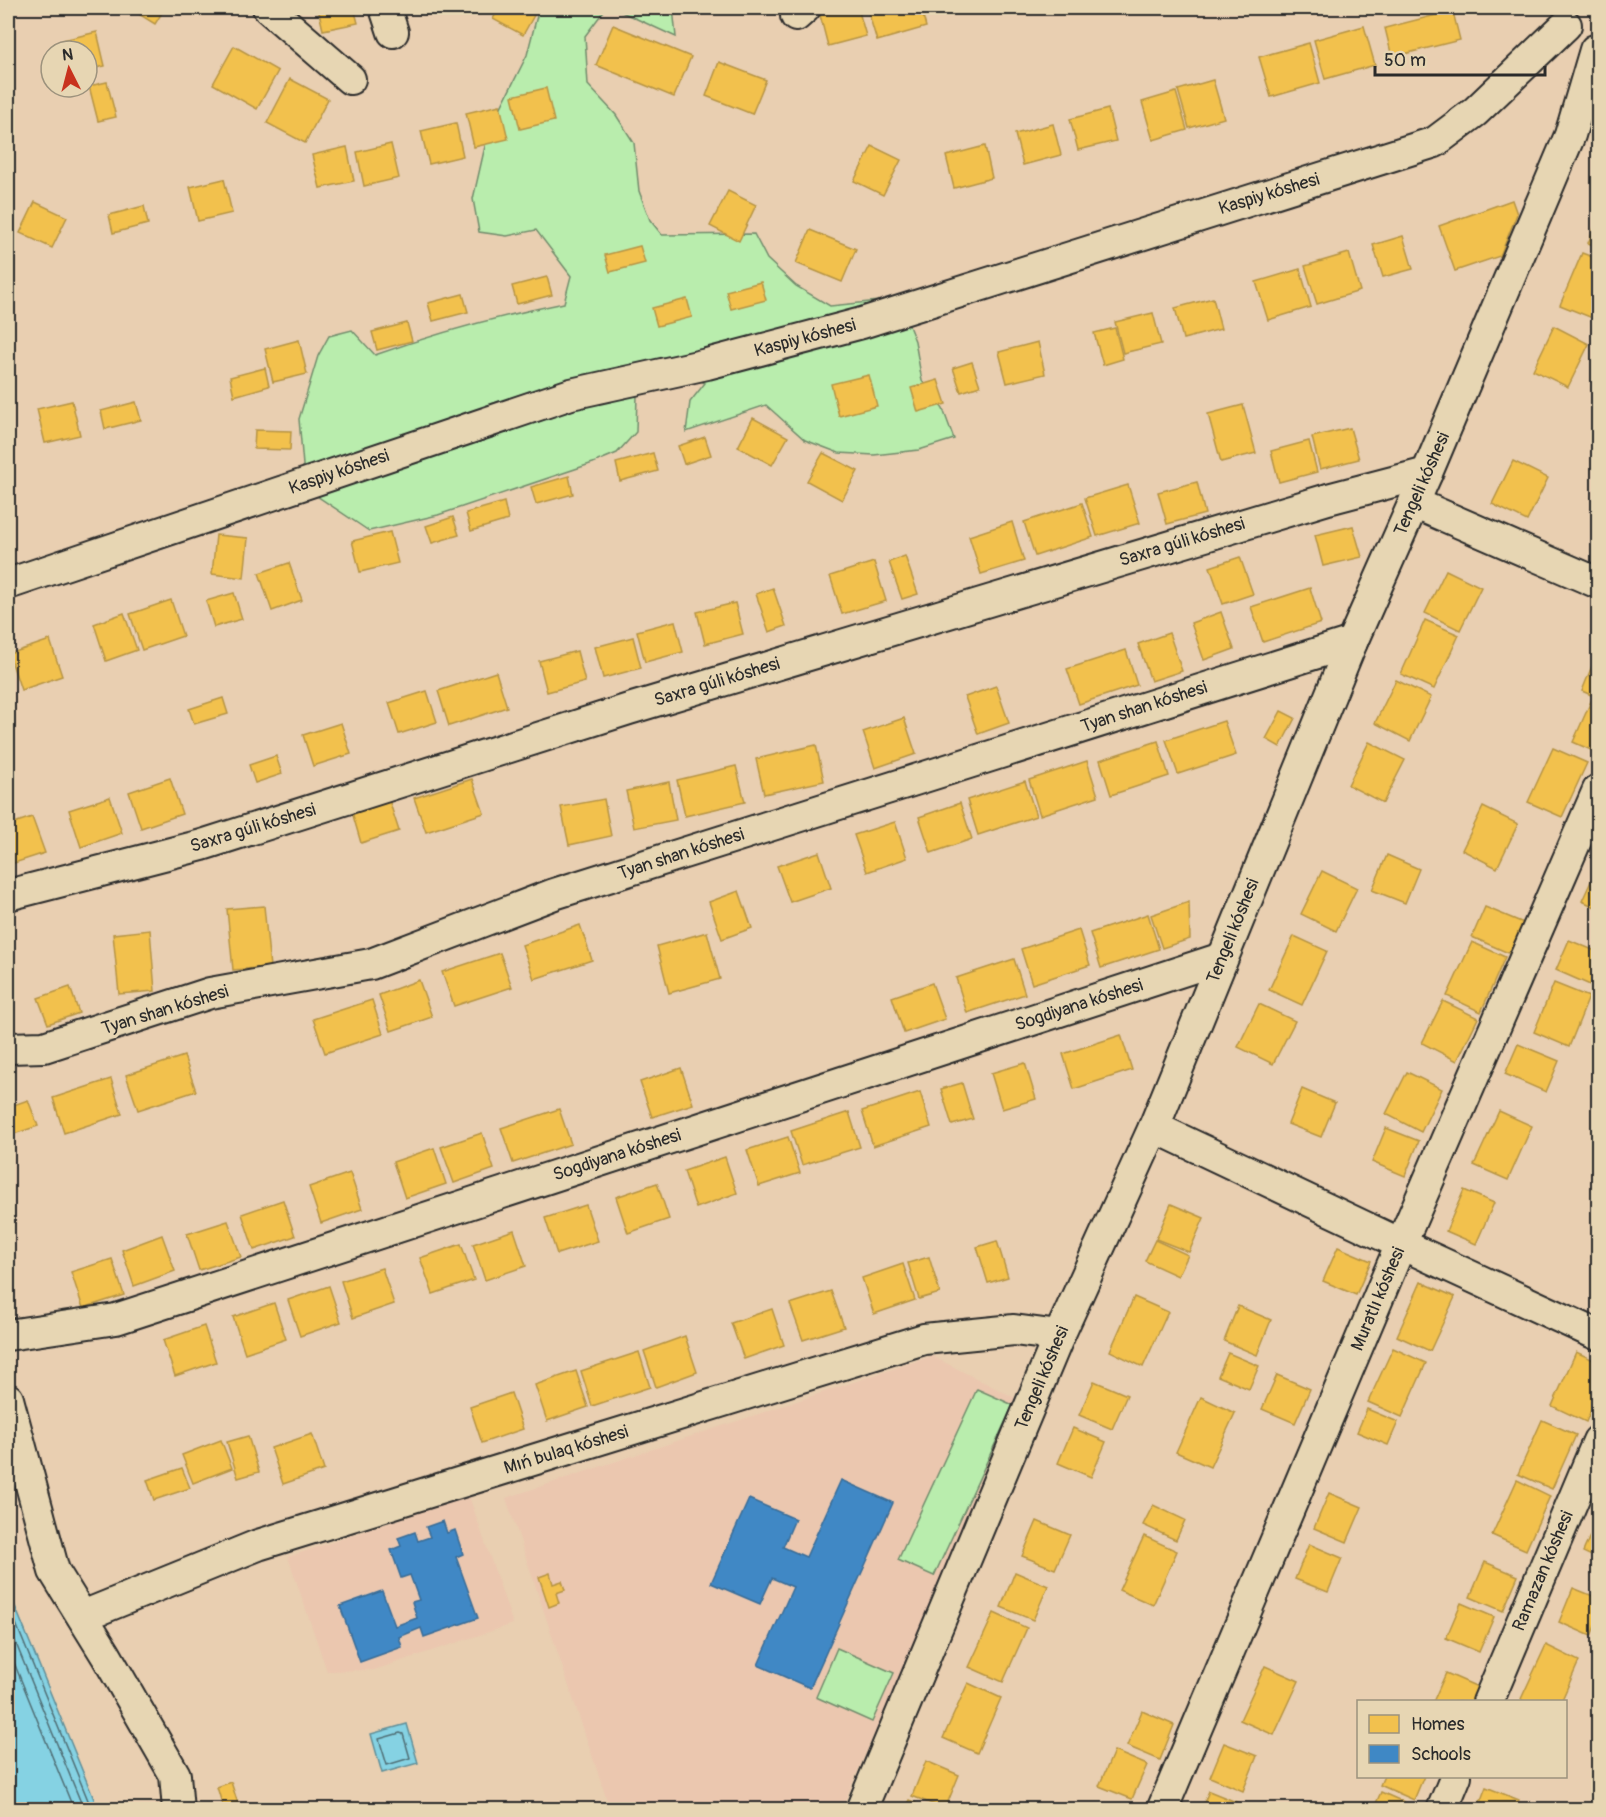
<svg xmlns="http://www.w3.org/2000/svg" width="1606" height="1817" font-family="Pangolin,sans-serif">
  <style>
    .built { fill: #ebc7af }
    .green { fill: #b9edad; stroke: #728c6c; stroke-width: 1.5 }
    .water { fill: #85d2e3; stroke: #618f99; stroke-width: 1.5 }
    .homes { fill: #f2c14e; stroke: #b69444; stroke-width: 1.5 }
    .schools { fill: #3f88c5; stroke: #396c97; stroke-width: 1.5 }
    .lines { fill: none; stroke-linecap: round; stroke-linejoin: round }
    .shore { stroke: #4f6e75; stroke-width: 1.5 }
    .minor-casing { stroke: #2b2b2b; stroke-width: 34 }
    .minor { stroke: #e7d6b3; stroke-width: 30 }
    .labels { text-anchor: middle; dominant-baseline: central; stroke-width: 6; stroke-linejoin: round; paint-order: stroke }
    .street-label { font-size: 18px; fill: #2b2b2b; stroke: #e7d6b3 }
  </style>
  <rect width="100%" height="100%" fill="#e9cfb1"/>
  <filter id="ink" filterUnits="userSpaceOnUse"><feTurbulence type="fractalNoise" baseFrequency=".0167" numOctaves="2"/><feDisplacementMap in="SourceGraphic" scale="12" xChannelSelector="R" yChannelSelector="G"/><feConvolveMatrix kernelMatrix="1 2 1 2 8 2 1 2 1" color-interpolation-filters="sRGB"/></filter>
  <g filter="url(#ink)">
    <g class="built">
      <polygon points="932,1356 1021,1401 841,1809 610,1809 506,1498"/>
      <polygon points="469,1496 513,1624 374,1670 327,1671 288,1557"/>
    </g>
    <g class="green">
      <path d="M539 8H606L585 36 588 85 616 115 634 143 639 191 650 220 662 235 754 234 767 259 796 286 830 306 879 301 903 311 915 341 922 381 943 409 954 439 919 450 874 455 839 453 805 440 766 405 686 432 690 402 705 383 665 364 637 395 636 432 617 453 593 463 438 515 369 531 305 488 299 419 318 356 329 336 352 330 375 355C437 333 499 316 564 303L571 276 536 230 507 236 479 232 473 199 488 133 527 55Z"/>
      <polygon points="613,8 673,8 676,37"/>
      <polygon points="977,1389 1013,1405 934,1576 898,1560"/>
      <polygon points="837,1648 894,1673 872,1722 816,1697"/>
    </g>
    <g class="water">
      <polygon points="8,1588 12,1599 98,1809 8,1809"/>
      <polygon points="407,1724 418,1763 382,1773 371,1734"/>
    </g>
    <g class="homes">
      <polygon points="129,8 165,8 155,24"/>
      <polygon points="318,8 354,8 358,23 323,30"/>
      <polygon points="499,8 538,8 523,35 493,19"/>
      <polygon points="848,8 858,8 866,36 828,46 820,15"/>
      <polygon points="867,8 921,8 926,27 877,41"/>
      <polygon points="1434,8 1452,8 1460,40 1392,57 1385,28 1436,15"/>
      <polygon points="613,25 691,57 674,97 596,65"/>
      <polygon points="1364,26 1375,65 1325,79 1314,40"/>
      <polygon points="97,32 105,66 87,70 87,51 66,51 63,40"/>
      <polygon points="1309,43 1320,83 1271,97 1259,57"/>
      <polygon points="234,46 278,71 257,109 213,84"/>
      <polygon points="719,62 766,80 752,114 706,96"/>
      <polygon points="290,79 328,99 305,143 267,123"/>
      <polygon points="1213,80 1224,118 1189,128 1178,90"/>
      <polygon points="107,82 116,117 98,121 89,86"/>
      <polygon points="546,88 554,121 520,129 512,96"/>
      <polygon points="1176,92 1187,130 1153,140 1142,102"/>
      <polygon points="500,105 508,139 474,147 466,113"/>
      <polygon points="1108,109 1116,141 1078,150 1070,119"/>
      <polygon points="456,123 463,156 429,164 421,131"/>
      <polygon points="1053,124 1061,155 1023,165 1015,134"/>
      <polygon points="391,144 399,178 364,186 357,152"/>
      <polygon points="872,146 901,160 883,195 854,181"/>
      <polygon points="985,146 992,178 954,188 946,156"/>
      <polygon points="347,147 354,181 320,188 312,155"/>
      <polygon points="224,179 232,213 198,221 190,187"/>
      <polygon points="728,191 756,205 739,241 710,226"/>
      <polygon points="1512,200 1517,214 1500,256 1455,271 1439,226"/>
      <polygon points="35,202 67,217 52,248 20,233"/>
      <polygon points="144,206 148,224 113,233 109,215"/>
      <polygon points="1598,219 1598,247 1588,243"/>
      <polygon points="810,230 856,249 842,282 796,263"/>
      <polygon points="1403,236 1413,269 1383,277 1373,245"/>
      <polygon points="640,246 645,263 610,272 605,255"/>
      <polygon points="1349,253 1360,291 1317,304 1305,266"/>
      <polygon points="1582,253 1598,259 1598,310 1595,319 1560,305"/>
      <polygon points="1300,269 1311,307 1268,320 1256,282"/>
      <polygon points="547,277 552,295 517,304 512,286"/>
      <polygon points="761,282 766,300 731,309 726,291"/>
      <polygon points="463,294 468,312 433,321 428,303"/>
      <polygon points="1213,298 1221,329 1183,339 1175,308"/>
      <polygon points="687,299 692,317 657,326 652,308"/>
      <polygon points="1153,313 1161,344 1123,353 1115,322"/>
      <polygon points="407,323 412,341 377,350 372,332"/>
      <polygon points="1554,326 1589,344 1568,387 1533,370"/>
      <polygon points="1115,328 1123,359 1103,365 1094,333"/>
      <polygon points="299,340 307,374 273,382 265,349"/>
      <polygon points="1038,342 1045,374 1007,383 999,352"/>
      <polygon points="972,362 980,386 961,392 953,368"/>
      <polygon points="265,368 269,386 234,396 230,377"/>
      <polygon points="869,375 877,406 839,416 831,384"/>
      <polygon points="938,380 946,404 918,412 911,388"/>
      <polygon points="72,401 80,435 45,443 37,409"/>
      <polygon points="136,402 141,420 105,429 101,411"/>
      <polygon points="1243,405 1256,453 1221,462 1208,414"/>
      <polygon points="753,418 788,437 772,465 738,447"/>
      <polygon points="1350,428 1359,459 1320,469 1312,437"/>
      <polygon points="255,430 291,431 290,450 254,449"/>
      <polygon points="705,437 711,455 684,464 678,446"/>
      <polygon points="1309,441 1317,472 1279,482 1271,451"/>
      <polygon points="653,453 658,471 620,481 616,463"/>
      <polygon points="823,453 858,471 842,500 807,481"/>
      <polygon points="1513,461 1548,478 1527,521 1492,504"/>
      <polygon points="569,476 573,494 536,504 531,487"/>
      <polygon points="1197,482 1205,514 1167,524 1158,492"/>
      <polygon points="1128,485 1140,523 1097,536 1085,498"/>
      <polygon points="504,502 508,520 471,531 466,513"/>
      <polygon points="1082,503 1093,537 1035,556 1024,522"/>
      <polygon points="453,517 459,535 432,543 426,526"/>
      <polygon points="1012,522 1024,561 981,574 969,536"/>
      <polygon points="1353,526 1362,557 1323,566 1315,535"/>
      <polygon points="390,532 398,563 360,572 352,541"/>
      <polygon points="216,535 248,538 244,578 212,574"/>
      <polygon points="905,556 918,594 902,599 889,562"/>
      <polygon points="1240,557 1253,594 1223,604 1210,567"/>
      <polygon points="874,562 886,601 842,614 830,576"/>
      <polygon points="289,563 302,600 272,611 259,573"/>
      <polygon points="1446,570 1481,587 1460,630 1425,613"/>
      <polygon points="773,588 786,626 769,632 756,594"/>
      <polygon points="1310,588 1321,623 1263,642 1251,607"/>
      <polygon points="234,593 242,619 214,627 206,601"/>
      <polygon points="171,600 183,636 142,650 130,614"/>
      <polygon points="735,603 743,634 705,644 697,612"/>
      <polygon points="1221,612 1234,649 1204,660 1191,623"/>
      <polygon points="124,613 137,650 106,661 94,624"/>
      <polygon points="1425,620 1459,635 1434,689 1401,674"/>
      <polygon points="675,621 683,652 645,662 637,631"/>
      <polygon points="1169,633 1182,671 1151,681 1138,644"/>
      <polygon points="633,637 641,668 603,678 595,647"/>
      <polygon points="50,640 62,676 21,690 9,654"/>
      <polygon points="1126,650 1137,685 1079,704 1067,669"/>
      <polygon points="577,651 585,682 547,692 539,661"/>
      <polygon points="1596,656 1598,657 1598,698 1582,691"/>
      <polygon points="496,672 507,707 449,726 438,691"/>
      <polygon points="1396,680 1431,697 1410,741 1375,723"/>
      <polygon points="996,686 1009,723 978,734 965,697"/>
      <polygon points="427,691 437,722 399,734 389,703"/>
      <polygon points="223,698 228,714 194,724 189,709"/>
      <polygon points="1592,699 1598,702 1598,734 1591,750 1573,742"/>
      <polygon points="1281,711 1295,718 1280,747 1266,739"/>
      <polygon points="904,718 916,754 875,768 863,732"/>
      <polygon points="1224,721 1236,755 1178,774 1166,740"/>
      <polygon points="341,723 351,754 313,766 303,735"/>
      <polygon points="1158,741 1169,776 1111,795 1100,760"/>
      <polygon points="1369,742 1405,760 1383,803 1348,785"/>
      <polygon points="816,745 824,781 764,794 756,759"/>
      <polygon points="1553,748 1587,763 1562,817 1528,802"/>
      <polygon points="276,756 282,774 255,783 249,765"/>
      <polygon points="1087,761 1098,796 1040,815 1029,780"/>
      <polygon points="736,766 745,802 685,816 677,780"/>
      <polygon points="170,778 182,814 141,828 129,792"/>
      <polygon points="472,779 484,813 426,832 414,798"/>
      <polygon points="1025,781 1036,816 978,835 967,800"/>
      <polygon points="669,782 676,820 634,828 626,791"/>
      <polygon points="110,797 122,833 81,847 69,810"/>
      <polygon points="604,799 611,836 569,845 561,807"/>
      <polygon points="389,800 399,831 361,843 352,812"/>
      <polygon points="960,803 972,839 931,853 919,817"/>
      <polygon points="1483,807 1518,824 1497,868 1462,850"/>
      <polygon points="32,817 45,853 8,865 8,825"/>
      <polygon points="895,822 907,858 867,872 854,835"/>
      <polygon points="819,852 831,888 790,902 777,866"/>
      <polygon points="1387,855 1419,869 1405,903 1372,890"/>
      <polygon points="1598,866 1598,908 1582,901"/>
      <polygon points="1322,871 1357,888 1336,931 1301,914"/>
      <polygon points="739,891 752,928 722,939 709,902"/>
      <polygon points="1189,902 1190,939 1162,948 1151,915"/>
      <polygon points="264,906 270,967 233,970 227,909"/>
      <polygon points="1485,907 1526,924 1513,955 1472,937"/>
      <polygon points="1148,914 1159,949 1101,968 1090,933"/>
      <polygon points="580,925 592,960 534,979 522,945"/>
      <polygon points="150,930 155,991 119,994 113,934"/>
      <polygon points="1079,930 1090,965 1032,984 1021,949"/>
      <polygon points="707,932 720,979 669,993 657,946"/>
      <polygon points="1294,936 1327,951 1302,1005 1269,990"/>
      <polygon points="1569,940 1598,952 1597,988 1556,970"/>
      <polygon points="1472,942 1505,957 1481,1012 1447,996"/>
      <polygon points="500,953 512,987 454,1006 442,972"/>
      <polygon points="1014,959 1025,994 967,1013 956,978"/>
      <polygon points="419,980 432,1017 391,1031 379,995"/>
      <polygon points="932,983 945,1019 904,1033 892,997"/>
      <polygon points="1554,983 1589,997 1569,1047 1534,1032"/>
      <polygon points="70,987 79,1013 48,1024 38,998"/>
      <polygon points="372,1000 383,1034 325,1053 313,1019"/>
      <polygon points="1443,1001 1478,1018 1457,1061 1422,1043"/>
      <polygon points="1259,1004 1295,1021 1273,1064 1238,1047"/>
      <polygon points="1121,1035 1132,1070 1074,1089 1063,1054"/>
      <polygon points="1518,1044 1559,1061 1546,1092 1505,1074"/>
      <polygon points="184,1056 196,1091 138,1110 126,1075"/>
      <polygon points="1025,1063 1036,1099 1002,1109 991,1073"/>
      <polygon points="681,1068 693,1104 652,1117 640,1082"/>
      <polygon points="1407,1072 1442,1089 1421,1132 1386,1114"/>
      <polygon points="111,1079 122,1114 64,1133 53,1098"/>
      <polygon points="962,1083 973,1119 952,1125 941,1089"/>
      <polygon points="1302,1089 1335,1103 1321,1137 1288,1124"/>
      <polygon points="920,1092 931,1127 873,1146 862,1111"/>
      <polygon points="28,1100 38,1126 8,1136 8,1107"/>
      <polygon points="559,1109 571,1144 513,1163 501,1128"/>
      <polygon points="1499,1111 1532,1126 1508,1180 1474,1165"/>
      <polygon points="849,1112 860,1147 802,1165 791,1131"/>
      <polygon points="1386,1128 1419,1141 1405,1176 1372,1162"/>
      <polygon points="482,1133 494,1169 454,1183 441,1147"/>
      <polygon points="788,1137 800,1173 759,1186 747,1150"/>
      <polygon points="434,1148 446,1184 405,1198 393,1162"/>
      <polygon points="725,1157 737,1193 696,1208 684,1171"/>
      <polygon points="350,1173 362,1209 321,1223 309,1187"/>
      <polygon points="657,1183 669,1219 628,1233 616,1197"/>
      <polygon points="1464,1190 1494,1203 1476,1244 1446,1231"/>
      <polygon points="283,1200 295,1236 254,1250 242,1214"/>
      <polygon points="1171,1204 1204,1218 1189,1252 1156,1239"/>
      <polygon points="586,1205 598,1241 557,1254 545,1218"/>
      <polygon points="228,1221 241,1257 199,1270 187,1234"/>
      <polygon points="514,1230 526,1266 485,1280 473,1244"/>
      <polygon points="162,1235 175,1271 134,1286 122,1250"/>
      <polygon points="1155,1240 1188,1255 1178,1276 1145,1261"/>
      <polygon points="997,1241 1008,1277 988,1283 977,1247"/>
      <polygon points="461,1244 474,1280 433,1294 420,1258"/>
      <polygon points="1338,1247 1371,1261 1356,1295 1323,1281"/>
      <polygon points="929,1257 940,1293 919,1299 908,1263"/>
      <polygon points="112,1259 124,1295 83,1308 71,1272"/>
      <polygon points="903,1264 915,1300 874,1314 862,1278"/>
      <polygon points="382,1268 394,1304 353,1318 341,1281"/>
      <polygon points="1421,1282 1455,1297 1430,1351 1397,1336"/>
      <polygon points="329,1286 341,1322 300,1336 288,1300"/>
      <polygon points="831,1291 844,1327 803,1340 790,1304"/>
      <polygon points="1134,1297 1168,1312 1143,1367 1110,1351"/>
      <polygon points="274,1303 286,1339 245,1353 233,1317"/>
      <polygon points="1238,1306 1271,1320 1257,1355 1224,1341"/>
      <polygon points="772,1309 784,1345 744,1359 731,1323"/>
      <polygon points="204,1326 216,1362 175,1376 163,1340"/>
      <polygon points="685,1336 697,1372 656,1387 644,1351"/>
      <polygon points="1393,1348 1426,1363 1402,1417 1368,1402"/>
      <polygon points="639,1352 650,1387 592,1406 581,1371"/>
      <polygon points="1576,1352 1598,1362 1598,1393 1586,1422 1552,1406"/>
      <polygon points="1228,1353 1259,1366 1249,1389 1218,1376"/>
      <polygon points="576,1371 588,1407 547,1421 535,1385"/>
      <polygon points="1277,1375 1310,1389 1295,1423 1262,1409"/>
      <polygon points="1094,1381 1127,1395 1112,1429 1079,1415"/>
      <polygon points="511,1393 523,1429 482,1443 470,1407"/>
      <polygon points="1201,1397 1235,1413 1210,1467 1176,1452"/>
      <polygon points="1367,1409 1398,1422 1388,1445 1357,1432"/>
      <polygon points="1542,1420 1576,1435 1552,1489 1518,1474"/>
      <polygon points="1073,1428 1106,1442 1091,1477 1058,1463"/>
      <polygon points="312,1434 324,1470 283,1484 271,1448"/>
      <polygon points="248,1436 259,1472 238,1478 227,1442"/>
      <polygon points="221,1440 232,1468 193,1483 182,1455"/>
      <polygon points="182,1468 190,1488 154,1500 147,1480"/>
      <polygon points="1517,1480 1550,1496 1526,1550 1492,1535"/>
      <polygon points="1329,1493 1362,1507 1347,1542 1314,1528"/>
      <polygon points="1153,1505 1185,1520 1176,1540 1143,1525"/>
      <polygon points="1598,1518 1598,1559 1583,1552"/>
      <polygon points="1037,1521 1070,1535 1055,1569 1022,1556"/>
      <polygon points="1144,1536 1177,1551 1153,1605 1119,1590"/>
      <polygon points="1309,1544 1342,1558 1328,1592 1295,1579"/>
      <polygon points="1485,1562 1518,1576 1503,1611 1470,1597"/>
      <polygon points="1015,1572 1048,1586 1033,1620 1001,1607"/>
      <polygon points="550,1573 553,1584 562,1581 565,1590 556,1593 559,1603 549,1607 539,1577"/>
      <polygon points="1573,1588 1598,1598 1598,1619 1591,1636 1559,1622"/>
      <polygon points="1461,1603 1494,1617 1479,1652 1446,1638"/>
      <polygon points="994,1613 1027,1628 1003,1682 969,1667"/>
      <polygon points="1546,1645 1579,1661 1561,1702 1525,1702 1521,1699"/>
      <polygon points="1265,1666 1299,1681 1274,1735 1240,1720"/>
      <polygon points="1446,1673 1480,1688 1474,1702 1433,1702"/>
      <polygon points="968,1683 1001,1698 977,1753 943,1738"/>
      <polygon points="1142,1711 1174,1725 1160,1760 1127,1746"/>
      <polygon points="1224,1743 1257,1756 1243,1791 1210,1777"/>
      <polygon points="1114,1751 1147,1765 1132,1799 1099,1786"/>
      <polygon points="926,1761 959,1775 945,1809 912,1796"/>
      <polygon points="1384,1776 1424,1776 1414,1800 1380,1785"/>
      <polygon points="231,1782 240,1810 224,1810 217,1787"/>
      <polygon points="1486,1787 1519,1800 1515,1810 1477,1810"/>
      <polygon points="1209,1791 1241,1804 1239,1810 1201,1810"/>
      <polygon points="1381,1792 1415,1807 1414,1810 1373,1810"/>
      <polygon points="909,1800 931,1810 906,1810"/>
    </g>
    <g class="schools">
      <polygon points="841,1480 893,1503 810,1688 758,1665 793,1587 772,1578 760,1604 711,1583 749,1499 795,1519 783,1547 806,1557"/>
      <polygon points="443,1521 447,1533 455,1530 463,1554 456,1557 478,1618 424,1637 421,1628 399,1637 402,1647 360,1662 340,1606 382,1591 395,1626 417,1618 412,1602 419,1600 410,1575 401,1578 391,1550 401,1546 398,1538 415,1532 418,1541 430,1537 426,1527"/>
    </g>
    <g class="lines">
      <g class="shore">
        <polyline points="8,1604 92,1810"/>
        <polyline points="8,1624 84,1810"/>
        <polyline points="8,1648 74,1810"/>
        <polygon points="400,1733 403,1734 410,1758 387,1765 379,1739"/>
      </g>
      <g class="minor-casing">
        <g id="minor">
          <polyline points="268,8 350,79"/>
          <polyline points="385,8 393,32"/>
          <polyline points="796,16 805,8"/>
          <polyline points="1414,503 1598,583"/>
          <polyline points="8,584 571,394 707,364 862,323 1435,142 1475,112 1566,25"/>
          <polyline points="8,895 202,845 629,709 1328,499 1427,473"/>
          <polyline points="8,1048 44,1047 210,993 371,964 554,894 1352,642"/>
          <polyline points="1154,1127 1401,1244 1598,1335"/>
          <polyline points="8,1335 116,1319 1222,958"/>
          <polyline points="8,1399 54,1571 106,1655 175,1775 178,1810"/>
          <polyline points="83,1616 258,1545 924,1339 1014,1330 1059,1336"/>
          <polyline points="1488,1702 1598,1441"/>
          <polyline points="861,1810 1059,1336 1154,1127 1352,642 1427,473 1570,135 1595,50"/>
          <polyline points="1162,1810 1401,1244 1598,790"/>
          <polyline points="1442,1810 1456,1776"/>
        </g>
      </g>
      <use href="#minor" class="minor"/>
    </g>
  </g>
  <g class="labels">
    <g class="street-label">
      <text transform="translate(1269 194) rotate(-17)">Kaspiy kóshesi</text>
      <text transform="translate(805 338) rotate(-15)">Kaspiy kóshesi</text>
      <text transform="translate(339 472) rotate(-19)">Kaspiy kóshesi</text>
      <text transform="translate(1422 484) rotate(-66)">Tengeli kóshesi</text>
      <text transform="translate(1182 542) rotate(-17)">Saxra gúli kóshesi</text>
      <text transform="translate(717 682) rotate(-17)">Saxra gúli kóshesi</text>
      <text transform="translate(1144 707) rotate(-18)">Tyan shan kóshesi</text>
      <text transform="translate(253 828) rotate(-17)">Saxra gúli kóshesi</text>
      <text transform="translate(681 854) rotate(-18)">Tyan shan kóshesi</text>
      <text transform="translate(1233 931) rotate(-68)">Tengeli kóshesi</text>
      <text transform="translate(1079 1005) rotate(-18)">Sogdiyana kóshesi</text>
      <text transform="translate(165 1010) rotate(-17)">Tyan shan kóshesi</text>
      <text transform="translate(617 1155) rotate(-18)">Sogdiyana kóshesi</text>
      <text transform="translate(1378 1299) rotate(-67)">Muratlı kóshesi</text>
      <text transform="translate(1042 1378) rotate(-67)">Tengeli kóshesi</text>
      <text transform="translate(566 1450) rotate(-17)">Mıń bulaq kóshesi</text>
      <text transform="translate(1543 1571) rotate(-67)">Ramazan kóshesi</text>
    </g>
  </g>
  <rect width="1606" height="1817" fill="none" stroke="#e7d6b3" stroke-width="30"/>
  <rect x="15" y="15" width="1576" height="1787" fill="none" stroke="#2b2b2b" stroke-width="2" filter="url(#ink)"/>
  <rect x="1357" y="1700" width="210" height="78" fill="#e7d6b3" stroke="#9c927d" stroke-width="1.5"/>
  <rect x="1369" y="1715" width="30" height="18" fill="#f2c14e" stroke="#9c927d" stroke-width="1.5"/>
  <text x="1411" y="1730" font-size="18" fill="#2b2b2b">Homes</text>
  <rect x="1369" y="1745" width="30" height="18" fill="#3f88c5" stroke="#9c927d" stroke-width="1.5"/>
  <text x="1411" y="1760" font-size="18" fill="#2b2b2b">Schools</text>
  <g transform="translate(69 69) rotate(354)"><circle r="28" fill="#e7d6b3" stroke="#9c927d" stroke-width="1.5"/>
  <path d="M0-4.5L10 22L0 15L-10 22Z" fill="#c8321e"/>
  <text y="-9" font-size="16" font-weight="bold" text-anchor="middle" fill="#2b2b2b">N</text>
  </g>
  <path d="M1375 66v9h170v-9" fill="none" stroke="#2b2b2b" stroke-width="3"/>
  <text x="1384" y="66" font-size="18" fill="#2b2b2b" stroke="#e7d6b3" stroke-width="4.5" paint-order="stroke">50 m</text>
</svg>
